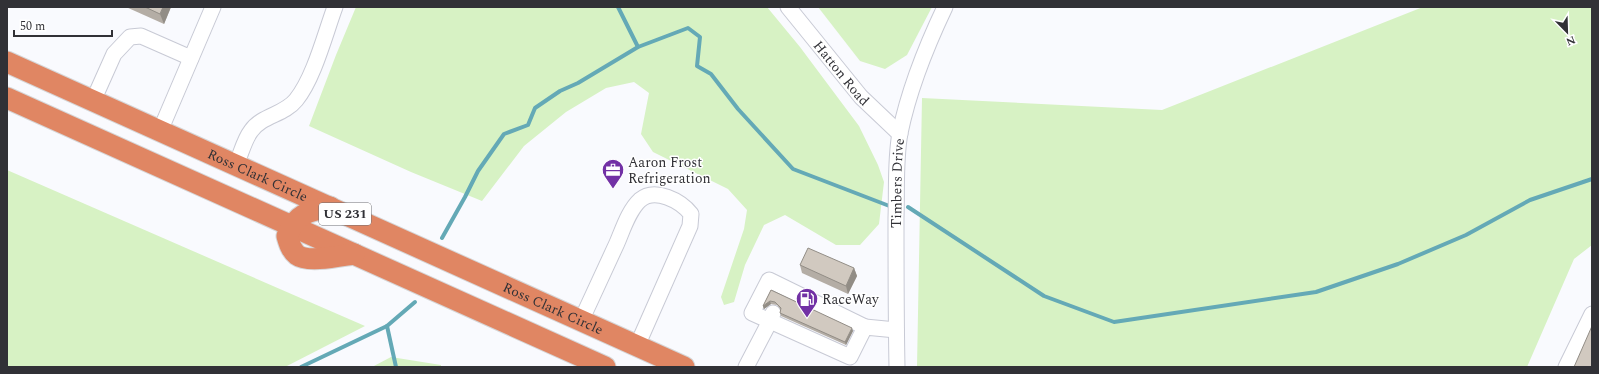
<svg xmlns="http://www.w3.org/2000/svg" width="1599" height="374" font-family="Spectral,serif">
  <style>
    .green { fill: #d7f2c4 }
    .lines { fill: none; stroke-linecap: round; stroke-linejoin: round }
    .stream { stroke: #64a9b6; stroke-width: 4 }
    .minor-casing { stroke: #c8cad5; stroke-width: 17 }
    .highway-casing { stroke: #d6d6d7; stroke-width: 23 }
    .minor { stroke: #fff; stroke-width: 15 }
    .highway { stroke: #e08663; stroke-width: 21 }
    .wall { fill: #b4ada5 }
    .shaded-wall { fill: #928d86 }
    .building { fill: #d1c9c0; stroke: #928d86 }
    .labels { text-anchor: middle; dominant-baseline: central; stroke-width: 3; stroke-linejoin: round; paint-order: stroke }
    .shield { fill: #fff; stroke: #6f6f72; stroke-width: 1 }
    .shield-label { font-size: 13px; font-weight: bold; fill: #313136 }
    .street-label { font-size: 14px; fill: #313136; stroke: #fff }
    .poi-label { font-size: 14px; fill: #313136; stroke: #fff; text-anchor: start }
  </style>
  <rect width="100%" height="100%" fill="#f9fafe"/>
  <g class="green">
    <polygon points="356,7 767,7 800,47 859,126 878,165 884,182 879,224 860,245 836,245 785,215 764,225 745,265 734,302 724,305 721,297 744,229 747,210 728,189 653,152 641,134 649,93 634,82 606,88 566,112 524,146 482,201 411,172 309,126 336,55"/>
    <polygon points="818,7 932,7 907,55 885,69 860,61"/>
    <polygon points="1423,7 1592,7 1592,245 1574,259 1527,367 917,367 922,98 1162,110"/>
    <polygon points="7,170 365,326 285,367 7,367"/>
    <polygon points="391,357 441,365 441,367 372,367"/>
  </g>
  <g class="lines">
    <g class="stream">
      <polyline points="618,7 638,47"/>
      <polyline points="908,207 1044,296 1114,322 1316,292 1398,264 1466,235 1530,200 1592,179"/>
      <polyline points="442,238 465,197 478,171 504,134 528,125 535,108 560,91 578,83 638,47 688,28 700,37 697,66 711,74 738,109 793,169 892,207"/>
      <polyline points="387,326 396,367"/>
      <polyline points="301,367 387,326 415,302"/>
    </g>
    <g class="minor-casing">
      <g id="minor">
        <path id="s1" d="M788 7 861 97 900 134"/>
        <polyline points="93,101 114,54 130,37 141,36 191,58"/>
        <polyline points="160,131 213,7"/>
        <path d="M236 165C241 154 244 140 251 131 262 115 284 115 296 100 314 78 325 34 335 7"/>
        <polyline points="773,313 770,321 752,313 769,280 865,327"/>
        <path d="M581 321C593 295 605 269 617 243 623 229 629 210 640 200 655 187 681 201 691 214L690 226 637 346"/>
        <polyline points="746,367 770,321 850,357 865,327 896,330"/>
        <path id="s2" d="M897 367C896 317 896 268 896 218 897 190 895 160 900 133 909 89 926 47 945 7"/>
        <polyline points="1566,367 1592,314"/>
      </g>
    </g>
    <g class="highway-casing">
      <g id="highway">
        <path id="s3" d="M7 62 684 367"/>
        <polyline points="7,98 605,367"/>
        <path d="M330 207C308 211 296 214 287 236 289 243 291 250 297 255 308 263 340 256 354 254"/>
      </g>
    </g>
    <use href="#minor" class="minor"/>
    <use href="#highway" class="highway"/>
  </g>
  <g class="wall">
    <polygon points="126,7 171,7 164,24"/>
    <polygon points="800,265 854,268 857,276 848,294 802,273"/>
    <polygon points="771,290 853,331 846,345 781,316 780,313 781,310 777,305 771,304 764,309 763,306"/>
  </g>
  <g class="shaded-wall">
    <polygon points="163,7 171,7 164,24 160,14"/>
    <polygon points="854,268 857,276 848,294 846,286"/>
    <polygon points="770,301 771,304 764,309 763,306"/>
    <polygon points="852,328 853,331 846,345 845,342"/>
  </g>
  <g class="building">
    <polygon points="145,7 163,7 160,14"/>
    <polygon points="808,248 854,268 846,286 800,265"/>
    <polygon points="771,290 852,328 845,342 780,313 781,308 775,302 770,301 763,306"/>
    <polygon points="1592,326 1592,367 1574,367"/>
  </g>
  <defs>
    <g id="office-pin" transform="scale(1.15)"><path d="M0 17L-7.5 6A9.5 9.5 0 1 1 7.5 6Z" fill="#7231a5" stroke="#fff"/><path d="M-6-3h4V-5.5h4V-3h4V5H-6ZM-1-4.5V-3h2v-1.5ZM-6 0V1H6V0Z" fill="#fff"/></g>
    <g id="fuel-pin" transform="scale(1.15)"><path d="M0 17L-7.5 6A9.5 9.5 0 1 1 7.5 6Z" fill="#7231a5" stroke="#fff"/><path d="M-5.5-6h7V0h2V4h1.3V-2.5L3-4.5l.8-.8L6-3V5H2.5V1h-1V6h-7ZM-4.2-4.7v3.2H.2V-4.7Z" fill="#fff"/></g>
  </defs>
  <g fill-rule="evenodd">
    <use href="#office-pin" x="613" y="170"/>
    <use href="#fuel-pin" x="807" y="299"/>
  </g>
  <g class="labels">
    <rect class="shield" x="319" y="203" width="52" height="22" rx="3"/>
    <g class="shield-label">
      <text x="345" y="214">US 231</text>
    </g>
    <g class="street-label">
      <text stroke="none"><textPath href="#s1" startOffset="85">Hatton Road</textPath></text>
      <text stroke="none"><textPath href="#s3" startOffset="275">Ross Clark Circle</textPath></text>
      <text stroke="none"><textPath href="#s2" startOffset="184">Timbers Drive</textPath></text>
      <text stroke="none"><textPath href="#s3" startOffset="599">Ross Clark Circle</textPath></text>
    </g>
    <g class="poi-label">
      <text x="628" y="162">Aaron Frost<tspan x="628" dy="16">Refrigeration</tspan></text>
      <text x="822" y="299">RaceWay</text>
    </g>
  </g>
  <rect width="1599" height="374" fill="none" stroke="#313136" stroke-width="16"/>
  <g transform="translate(1567 32) rotate(157)" stroke="#ffffff" stroke-width="3" paint-order="stroke">
  <path d="M0-3L7 15L0 10L-7 15Z" fill="#313136"/>
  <text y="-6" font-size="11" font-weight="bold" text-anchor="middle" fill="#313136">N</text>
  </g>
  <path d="M14 30v6h98v-6" fill="none" stroke="#313136" stroke-width="2"/>
  <text x="20" y="30" font-size="12" fill="#313136" stroke="#ffffff" stroke-width="3" paint-order="stroke">50 m</text>
</svg>
